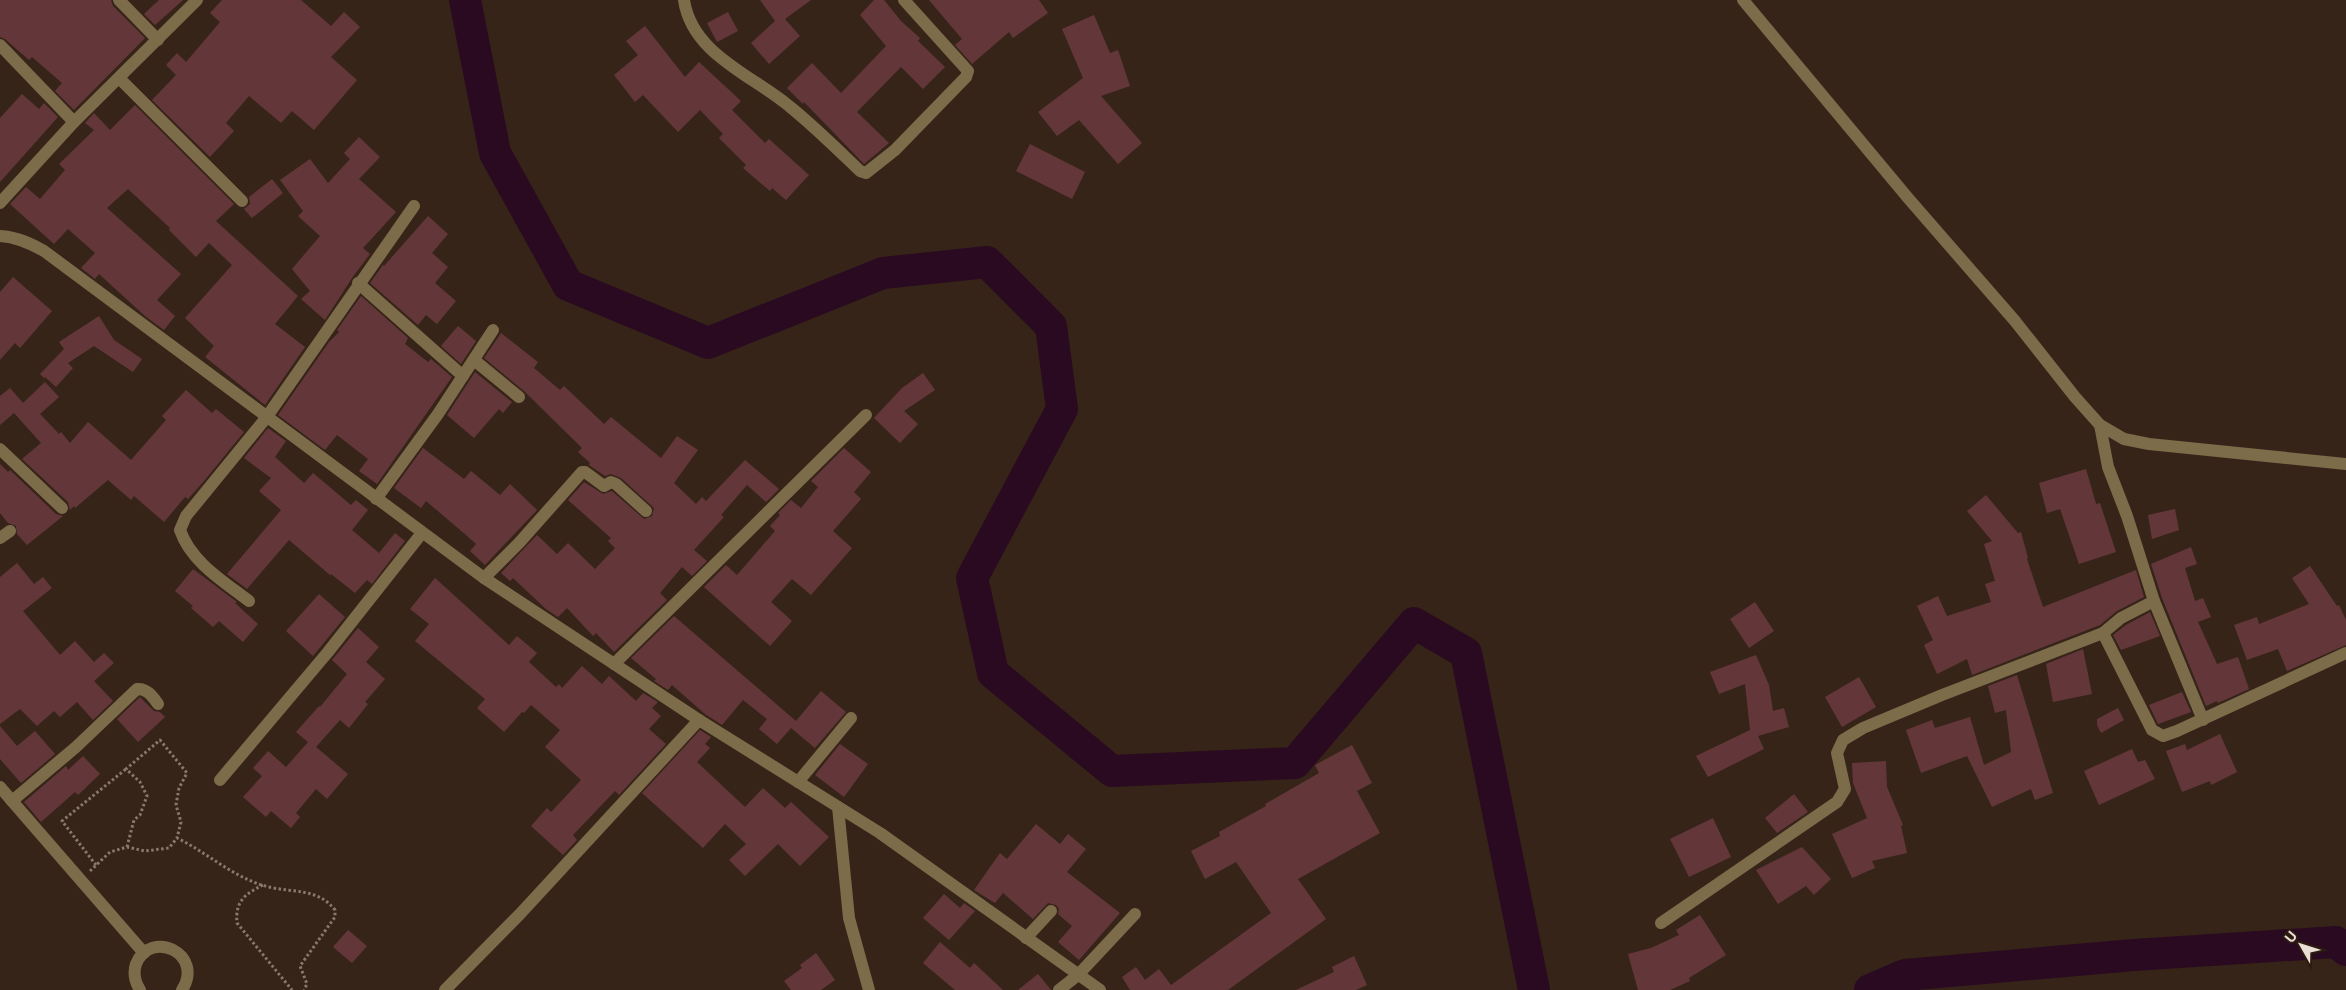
<svg xmlns="http://www.w3.org/2000/svg" width="2346" height="990" font-family="'Public Sans',sans-serif">
  <style>
    .lines { fill: none; stroke-linecap: round; stroke-linejoin: round }
    .river { stroke: #2a0a20; stroke-width: 32 }
    .building { fill: #63373a }
    .path { stroke: #88786f; stroke-width: 3; stroke-dasharray: 2.5 2.5; stroke-linecap: butt }
    .minor { stroke: #7c6c49; stroke-width: 12 }
  </style>
  <rect width="100%" height="100%" fill="#372419"/>
  <g class="lines">
    <g class="river">
      <polyline points="465,0 495,153 568,285 708,343 883,273 987,262 1051,326 1062,409 972,578 993,673 1112,771 1295,763 1414,623 1466,653 1534,990"/>
      <polyline points="1870,990 1905,975 2134,955 2336,942 2346,950"/>
    </g>
  </g>
  <g class="building">
    <polygon points="0,0 111,0 113,6 145,38 74,110 55,91 62,83 32,57 29,60 5,39 0,37"/>
    <polygon points="159,0 183,0 155,25 144,14"/>
    <polygon points="222,0 301,0 331,26 344,12 360,27 331,57 357,80 314,130 292,111 281,123 249,96 226,123 234,131 210,157 152,100 176,75 166,65 177,53 186,62 220,22 210,13"/>
    <polygon points="760,0 811,0 785,19 800,36 769,64 751,43 775,21"/>
    <polygon points="874,0 884,0 901,21 920,38 918,41 945,67 923,89 901,67 857,112 889,143 864,164 804,102 803,104 787,88 812,63 841,93 886,46 860,15"/>
    <polygon points="929,0 1039,0 1048,13 1013,38 1009,32 972,64 955,45 962,39"/>
    <polygon points="728,12 738,31 717,42 707,23"/>
    <polygon points="1094,15 1110,53 1118,50 1130,86 1101,96 1142,143 1118,164 1079,120 1057,136 1038,112 1083,78 1062,29"/>
    <polygon points="645,26 685,77 699,62 741,101 732,110 765,143 769,139 809,175 786,200 772,188 770,191 743,168 746,165 719,138 723,134 700,110 678,132 643,95 635,102 614,75 638,55 626,41"/>
    <polygon points="22,94 39,109 44,103 58,117 0,182 0,118"/>
    <polygon points="135,105 234,204 216,221 298,296 275,324 305,347 265,405 205,357 214,346 185,318 232,265 209,243 196,257 169,230 170,228 128,189 107,208 181,274 157,300 175,316 164,330 145,316 99,274 95,279 81,268 95,253 68,229 54,244 10,204 26,187 40,199 65,170 59,164 94,130 85,123 94,113 110,130"/>
    <polygon points="359,137 380,157 359,179 396,212 363,248 370,254 352,278 325,320 301,299 310,291 292,269 320,236 298,216 303,211 280,180 310,159 328,183 350,159 344,153"/>
    <polygon points="1030,144 1085,172 1072,199 1016,171"/>
    <polygon points="272,179 283,193 252,218 244,209 250,204 249,197"/>
    <polygon points="428,216 448,234 432,253 448,267 435,283 456,301 437,324 426,315 418,325 370,283 383,265 384,266"/>
    <polygon points="13,277 52,311 20,348 15,343 0,360 0,292"/>
    <polygon points="361,296 408,338 405,344 428,362 431,359 452,377 377,484 359,471 368,459 337,435 325,450 278,415 329,342 339,332 337,330"/>
    <polygon points="99,316 114,340 142,359 133,372 94,346 68,363 73,368 56,387 45,377 44,378 40,374 64,349 59,342"/>
    <polygon points="458,326 476,341 461,364 441,346"/>
    <polygon points="501,333 538,362 534,368 560,390 564,386 604,424 611,417 661,458 677,436 698,450 674,483 696,504 702,497 706,501 745,460 779,489 766,502 747,485 721,515 724,517 694,550 707,561 692,576 682,567 660,593 667,600 614,652 596,633 593,636 567,608 558,617 546,609 513,578 510,581 501,573 537,535 557,554 568,543 595,569 615,548 608,541 611,538 568,500 584,482 603,494 612,491 644,519 652,516 654,508 621,478 611,474 605,476 589,465 590,463 578,452 582,448 524,391 484,358"/>
    <polygon points="475,372 512,402 503,413 499,409 474,438 447,415"/>
    <polygon points="923,373 935,390 904,411 918,424 900,443 874,418 902,388"/>
    <polygon points="45,382 59,397 40,414 59,434 61,432 70,443 88,422 131,460 166,420 162,416 186,390 212,413 216,409 244,432 204,481 188,499 185,497 164,522 134,496 131,500 108,480 75,508 74,506 70,510 68,502 22,459 41,443 14,413 0,425 0,396 10,388 23,403"/>
    <polygon points="268,428 286,441 275,457 304,483 313,473 351,505 356,500 368,510 352,530 379,553 395,533 405,541 372,584 367,580 355,593 331,574 330,575 289,540 247,589 227,574 281,510 259,491 271,478 244,458"/>
    <polygon points="423,448 464,479 471,471 500,495 510,484 537,510 485,565 470,551 476,544 466,535 426,501 421,508 394,488"/>
    <polygon points="844,448 871,472 854,492 861,499 833,531 852,548 811,595 792,579 771,602 792,621 770,646 704,587 726,565 737,575 775,531 770,526 780,515 778,513 791,500 801,508 818,487 811,481"/>
    <polygon points="0,464 8,472 10,470 56,514 63,516 27,545 17,534 16,526 8,523 0,513"/>
    <polygon points="2086,469 2096,504 2100,503 2116,552 2079,564 2060,509 2047,513 2039,483"/>
    <polygon points="1986,495 2018,533 2021,532 2028,558 2027,559 2043,607 2136,570 2144,597 2117,611 2100,625 1972,675 1967,659 1937,674 1924,645 1933,640 1917,606 1938,596 1947,616 1991,602 1985,584 1995,581 1984,544 1992,541 1967,511"/>
    <polygon points="2175,509 2179,530 2152,539 2148,515"/>
    <polygon points="2191,547 2197,564 2185,568 2195,601 2203,598 2211,617 2198,622 2217,664 2238,657 2249,689 2218,703 2217,701 2206,706 2162,598 2151,564"/>
    <polygon points="17,563 34,584 43,577 52,588 23,611 60,655 75,641 94,662 104,653 114,663 94,681 113,701 93,720 77,702 60,717 54,711 37,726 20,709 0,724 0,577"/>
    <polygon points="2310,566 2337,606 2339,605 2346,620 2346,645 2287,671 2278,649 2247,660 2234,625 2257,617 2259,624 2309,604 2292,578"/>
    <polygon points="193,569 237,602 235,603 258,624 243,642 219,621 213,627 191,608 193,606 175,591"/>
    <polygon points="435,578 509,645 517,636 537,653 529,662 556,687 559,684 562,688 582,666 602,684 609,676 636,701 643,693 658,702 652,708 661,716 649,729 666,744 619,795 615,791 573,835 577,840 563,855 531,826 547,808 551,812 581,780 545,747 560,730 531,705 524,713 522,712 504,732 477,708 485,699 415,641 429,624 410,609"/>
    <polygon points="319,594 345,617 313,656 286,631"/>
    <polygon points="1755,602 1774,631 1749,648 1730,619"/>
    <polygon points="2150,612 2160,636 2121,650 2113,635 2126,625"/>
    <polygon points="674,616 796,721 821,691 846,712 815,748 791,728 777,744 759,729 767,719 743,700 722,725 705,714 672,685 668,690 654,681 656,679 631,658"/>
    <polygon points="358,628 379,647 366,662 385,679 365,702 368,704 349,728 340,720 316,747 348,774 327,799 316,789 296,813 300,817 291,828 271,811 266,817 243,797 262,776 253,768 268,751 286,767 308,742 296,732 319,706 320,707 347,674 332,660"/>
    <polygon points="2083,649 2092,694 2053,702 2046,664"/>
    <polygon points="1756,655 1769,685 1773,711 1784,708 1789,727 1758,736 1764,749 1708,777 1696,756 1750,730 1745,684 1719,694 1710,672"/>
    <polygon points="2017,675 2053,793 2035,800 2031,789 1992,807 1967,756 1921,773 1906,730 1932,720 1935,728 1970,717 1984,765 2011,752 2006,710 1995,713 1988,686"/>
    <polygon points="1859,677 1876,707 1842,727 1825,697"/>
    <polygon points="2182,692 2191,712 2158,724 2149,705"/>
    <polygon points="140,697 154,711 160,712 165,717 138,742 117,719"/>
    <polygon points="2118,708 2124,720 2101,733 2097,725 2097,719"/>
    <polygon points="0,726 17,746 35,731 55,754 21,783 0,759"/>
    <polygon points="700,730 711,737 705,744 710,748 697,762 745,807 763,788 785,808 791,802 829,837 800,866 778,844 745,876 729,860 746,844 725,824 703,848 642,793"/>
    <polygon points="2220,734 2237,772 2211,785 2210,781 2182,792 2166,751 2185,744 2187,750"/>
    <polygon points="840,744 868,764 844,797 815,775"/>
    <polygon points="1352,745 1372,783 1357,791 1380,833 1298,879 1326,919 1228,990 1130,990 1122,977 1136,967 1145,980 1159,969 1171,985 1271,913 1236,862 1205,879 1191,851 1220,836 1219,832 1266,806 1265,804 1319,773 1315,765"/>
    <polygon points="2132,749 2138,762 2145,760 2155,779 2099,805 2084,771"/>
    <polygon points="83,756 100,774 78,795 75,792 41,822 24,802 66,766 68,770"/>
    <polygon points="1886,761 1887,787 1903,825 1901,826 1907,853 1872,861 1875,868 1852,878 1832,834 1867,818 1853,783 1852,763"/>
    <polygon points="1794,794 1808,812 1777,833 1765,818"/>
    <polygon points="1713,818 1731,857 1689,877 1670,839"/>
    <polygon points="1036,824 1060,844 1068,834 1086,849 1067,872 1120,913 1079,960 1058,942 1072,926 1058,914 1059,909 1056,905 1048,903 1033,919 1003,893 995,903 974,890 1000,853 1007,859"/>
    <polygon points="1802,847 1831,879 1814,895 1806,886 1778,904 1756,870"/>
    <polygon points="944,894 960,908 964,903 975,911 949,940 923,918"/>
    <polygon points="1700,915 1726,955 1689,978 1690,981 1670,990 1638,990 1628,954 1651,948 1679,935 1676,930"/>
    <polygon points="348,930 367,946 352,963 333,947"/>
    <polygon points="940,942 970,968 974,963 1003,990 955,990 923,963"/>
    <polygon points="816,953 835,980 821,990 791,990 784,981 802,968 800,965"/>
    <polygon points="1354,956 1367,985 1356,990 1296,990 1334,972 1332,967"/>
    <polygon points="1038,974 1051,990 1018,990"/>
  </g>
  <g class="lines">
    <g class="path">
      <polyline points="127,847 134,820 140,815 147,796 140,782 126,769 160,740 187,773 179,788 176,805 181,822 177,838"/>
      <polyline points="96,865 62,821 126,769"/>
      <path d="M90 871 110 852 127 847 145 851 169 848 177 838C208 853 235 879 269 887 294 893 318 888 335 910V917L300 966 307 984 304 990"/>
      <path d="M263 885C245 894 235 901 237 923L292 990"/>
    </g>
    <g class="minor">
      <polyline points="119,0 158,40"/>
      <path d="M684 0C692 54 752 75 789 106 814 126 837 149 860 171L866 173 895 150 966 77 968 71 904 0"/>
      <polyline points="1743,0 1908,198 2015,321 2075,397 2100,425 2124,439 2149,444 2346,464"/>
      <polyline points="0,45 74,122"/>
      <polyline points="119,78 242,201"/>
      <polyline points="0,203 74,122 197,0"/>
      <path d="M0 236C17 237 30 243 44 251L484 578 699 720 880 833 1100 990"/>
      <polyline points="358,283 463,376"/>
      <polyline points="474,360 519,397"/>
      <polyline points="2100,425 2108,467 2127,516 2154,601 2121,618 2103,633 2152,730 2163,736 2177,731 2346,653"/>
      <polyline points="0,449 62,508"/>
      <polyline points="376,499 438,414 493,330"/>
      <polyline points="0,538 10,531"/>
      <polyline points="484,578 519,543 582,472 585,472 604,486 611,482 616,484 646,511"/>
      <path d="M249 601C223 581 191 562 180 530L186 516 266 418 414 206"/>
      <polyline points="2154,601 2203,720"/>
      <polyline points="614,664 866,415"/>
      <polyline points="220,780 328,652 422,533"/>
      <polyline points="798,782 851,718"/>
      <path d="M0 787 12 801 76 747 137 689C147 688 153 697 158 704"/>
      <polyline points="12,801 144,953"/>
      <polyline points="838,807 849,918 869,990"/>
      <polyline points="1661,923 1837,802 1845,789 1837,753 1843,740 1863,728 1942,695 2103,633"/>
      <polyline points="1026,938 1051,911"/>
      <path d="M140 990C135 982 133 973 136 964 151 928 205 954 182 990"/>
      <polyline points="445,990 520,914 699,720"/>
      <polyline points="1059,990 1078,975 1135,914"/>
    </g>
  </g>
  <g transform="translate(2301 945) rotate(309)" stroke="#2d1b10" stroke-width="4" paint-order="stroke">
  <path d="M0-4L9 19L0 12L-9 19Z" fill="#eaded7"/>
  <text y="-8" font-size="14" font-weight="bold" text-anchor="middle" fill="#eaded7">U</text>
  </g>
</svg>
